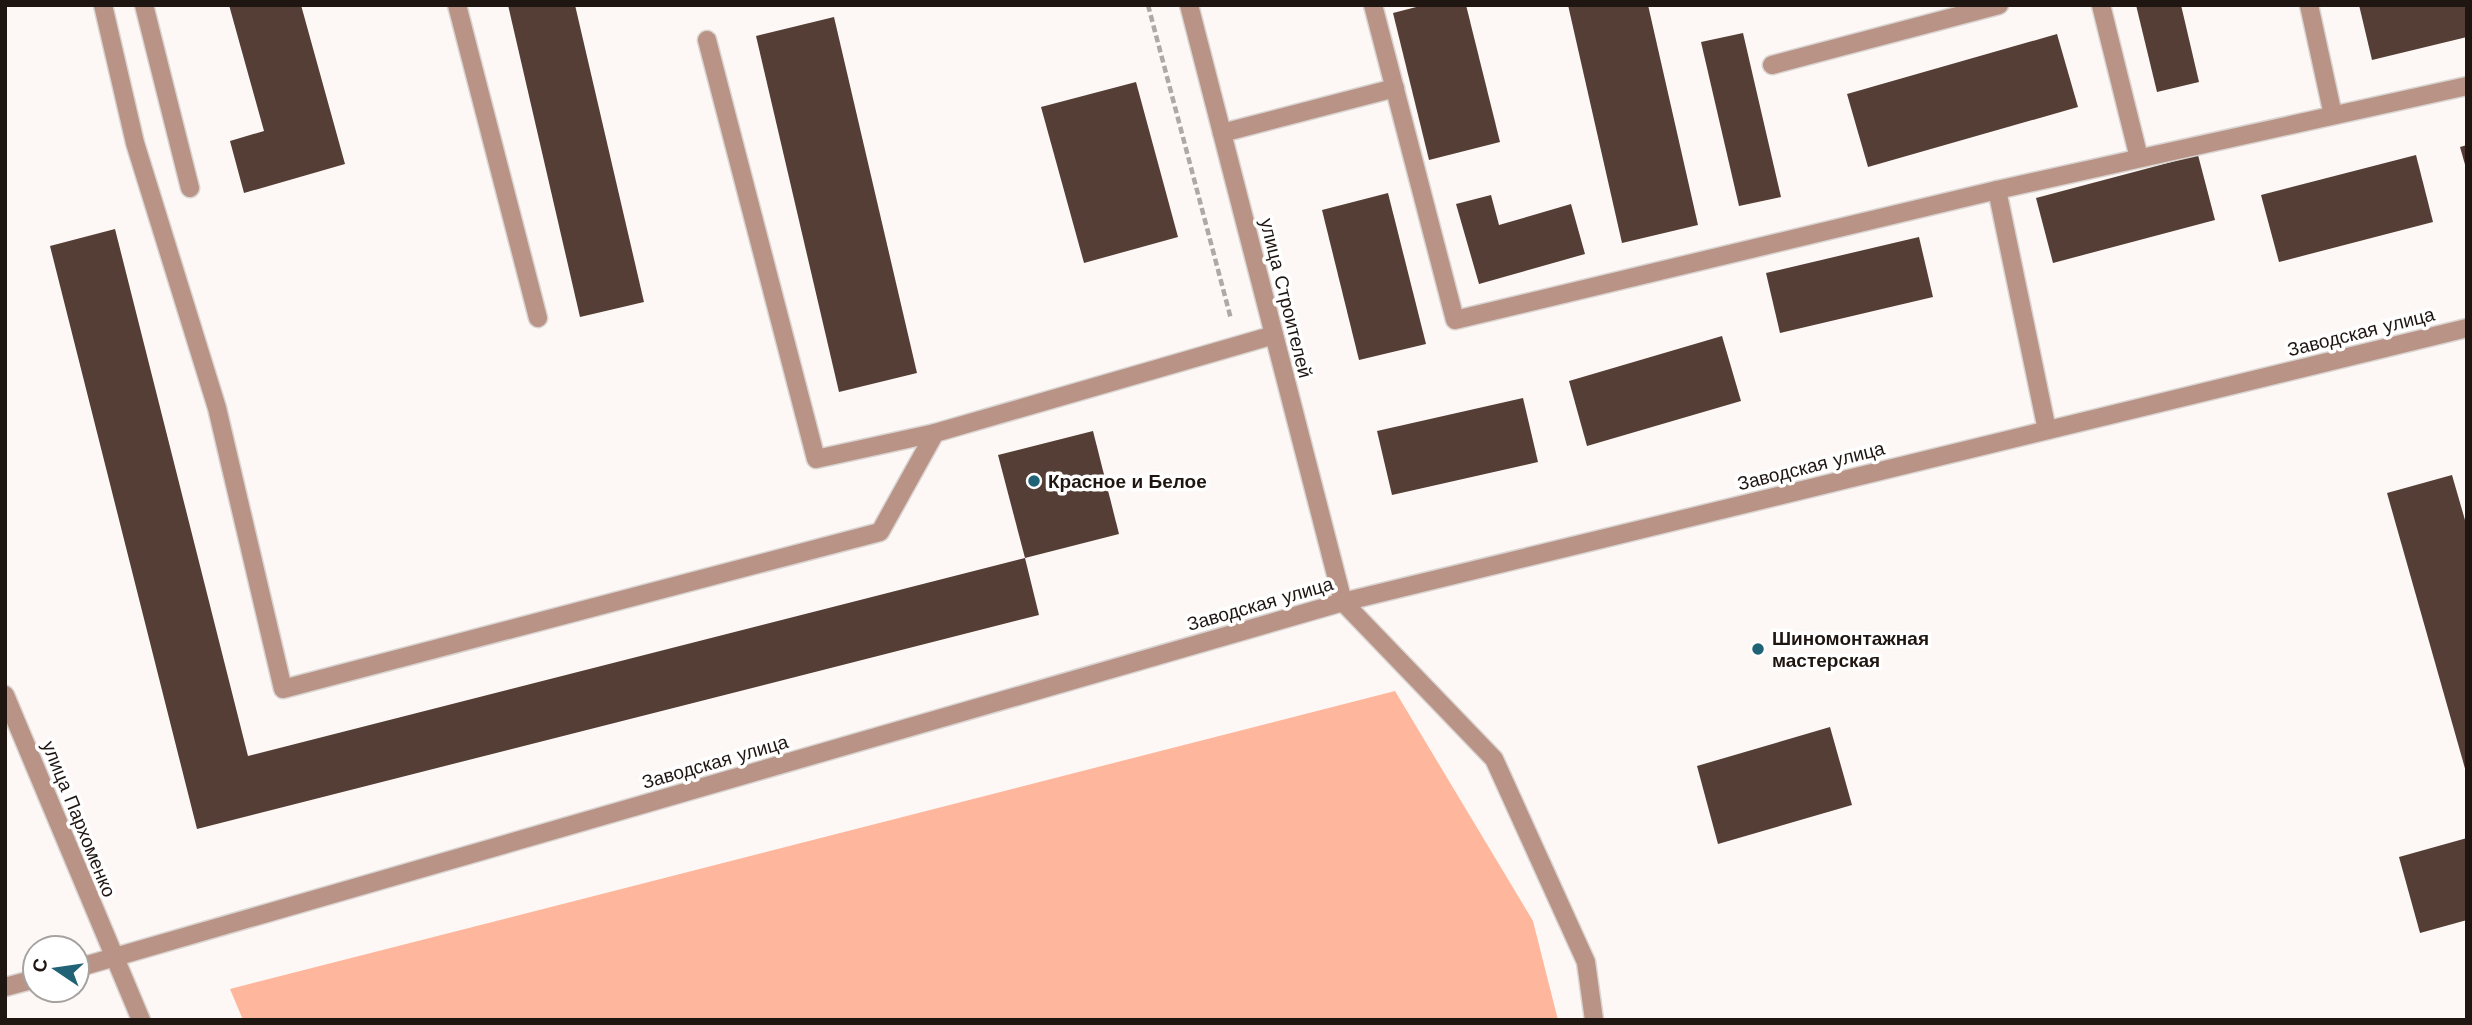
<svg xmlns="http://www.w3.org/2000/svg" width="2472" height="1025" font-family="'Work Sans',sans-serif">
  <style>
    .green { fill: #feb79c }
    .building { fill: #543e36 }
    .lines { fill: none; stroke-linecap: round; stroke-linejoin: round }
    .lane-casing { stroke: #d9d4d1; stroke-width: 21 }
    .street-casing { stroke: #d9d4d1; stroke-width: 21 }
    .path { stroke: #afa9a5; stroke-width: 4.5; stroke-dasharray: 7 3.5; stroke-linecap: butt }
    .lane { stroke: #b99385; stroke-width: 18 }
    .street { stroke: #b99385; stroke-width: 18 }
    .poi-dot { fill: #206276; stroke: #fff; stroke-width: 2.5 }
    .labels { text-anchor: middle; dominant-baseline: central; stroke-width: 7; stroke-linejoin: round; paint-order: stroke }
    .street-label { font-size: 19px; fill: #1f1612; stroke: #fff }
    .poi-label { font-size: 19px; font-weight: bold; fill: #1f1612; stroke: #fff; text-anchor: start }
  </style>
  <rect width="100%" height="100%" fill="#fdf8f5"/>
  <polygon class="green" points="1395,691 1533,921 1558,1020 243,1020 230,989"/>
  <g class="building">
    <polygon points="229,5 301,5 345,164 244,193 230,141 264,131"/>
    <polygon points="508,5 575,5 644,302 580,317"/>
    <polygon points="1424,5 1466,5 1500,142 1429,160 1393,13"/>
    <polygon points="1568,5 1648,5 1698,225 1622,243"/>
    <polygon points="2136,5 2181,5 2199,82 2157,92"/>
    <polygon points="2359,5 2467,5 2467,37 2372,60"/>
    <polygon points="834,17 917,373 839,392 756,36"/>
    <polygon points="1743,33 1781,197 1739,206 1701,42"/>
    <polygon points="2057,34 2078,107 1868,167 1847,94"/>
    <polygon points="1136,82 1178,237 1084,263 1041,107"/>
    <polygon points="2467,145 2467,168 2466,168 2460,147"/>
    <polygon points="2198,155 2215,220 2053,263 2036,198"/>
    <polygon points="2416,155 2433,222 2279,262 2261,195"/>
    <polygon points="1388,193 1426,344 1359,360 1322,210"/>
    <polygon points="1491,195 1499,225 1571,204 1585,254 1479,284 1456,204"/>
    <polygon points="115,229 248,756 1025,558 1039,615 197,829 50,246"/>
    <polygon points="1919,237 1933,297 1780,333 1766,273"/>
    <polygon points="1722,336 1741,401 1587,446 1569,381"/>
    <polygon points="1523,398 1538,462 1392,495 1377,431"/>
    <polygon points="1093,431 1119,534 1025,558 998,455"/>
    <polygon points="2452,475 2467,527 2466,772 2387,493"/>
    <polygon points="1830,727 1852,805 1718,844 1697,766"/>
    <polygon points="2467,838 2467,920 2420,933 2399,857"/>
  </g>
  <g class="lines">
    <g class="lane-casing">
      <g id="lane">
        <polyline points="103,5 135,143 217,408 283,689 880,532 935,433 1274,335"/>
        <polyline points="144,5 190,188"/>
        <polyline points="457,5 538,318"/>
        <polyline points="1373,5 1455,320 1997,190 2047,430"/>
        <polyline points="2101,5 2139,158"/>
        <polyline points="2309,5 2333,115"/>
        <polyline points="707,40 816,459 935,433"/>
        <polyline points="1772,65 1999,5"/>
        <polyline points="1222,133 1395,88"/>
        <polyline points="1997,190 2467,86"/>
      </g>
    </g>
    <g class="street-casing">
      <g id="street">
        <polyline points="1189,5 1343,602 1494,759 1586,962 1594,1020"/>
        <polyline points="5,695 141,1020"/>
        <polyline points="77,968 1343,602 2467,328"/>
        <polyline points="5,987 35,979"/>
      </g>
    </g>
    <polyline class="path" points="1148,5 1231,319"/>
    <use href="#lane" class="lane"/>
    <use href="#street" class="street"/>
  </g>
  <g class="poi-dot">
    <circle cx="1034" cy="481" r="7"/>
    <circle cx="1758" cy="649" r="7"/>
  </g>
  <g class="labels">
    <g class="street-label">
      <text transform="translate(1286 298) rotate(76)">улица Строителей</text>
      <text transform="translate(2361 332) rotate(-14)">Заводская улица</text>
      <text transform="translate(1811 466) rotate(-14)">Заводская улица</text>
      <text transform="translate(1260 604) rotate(-16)">Заводская улица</text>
      <text transform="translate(715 762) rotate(-16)">Заводская улица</text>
      <text transform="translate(79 819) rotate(68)">улица Пархоменко</text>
    </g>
    <g class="poi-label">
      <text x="1048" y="481">Красное и Белое</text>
      <text x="1772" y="638">Шиномонтажная<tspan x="1772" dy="22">мастерская</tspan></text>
    </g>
  </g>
  <rect width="2472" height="1025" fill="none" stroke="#1f1612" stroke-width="14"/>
  <g transform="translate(56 969) rotate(283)"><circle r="33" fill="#ffffff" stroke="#a5a2a0" stroke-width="2"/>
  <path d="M0-5L12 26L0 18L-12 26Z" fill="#206276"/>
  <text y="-10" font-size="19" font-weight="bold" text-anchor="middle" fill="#1f1612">С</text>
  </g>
</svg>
